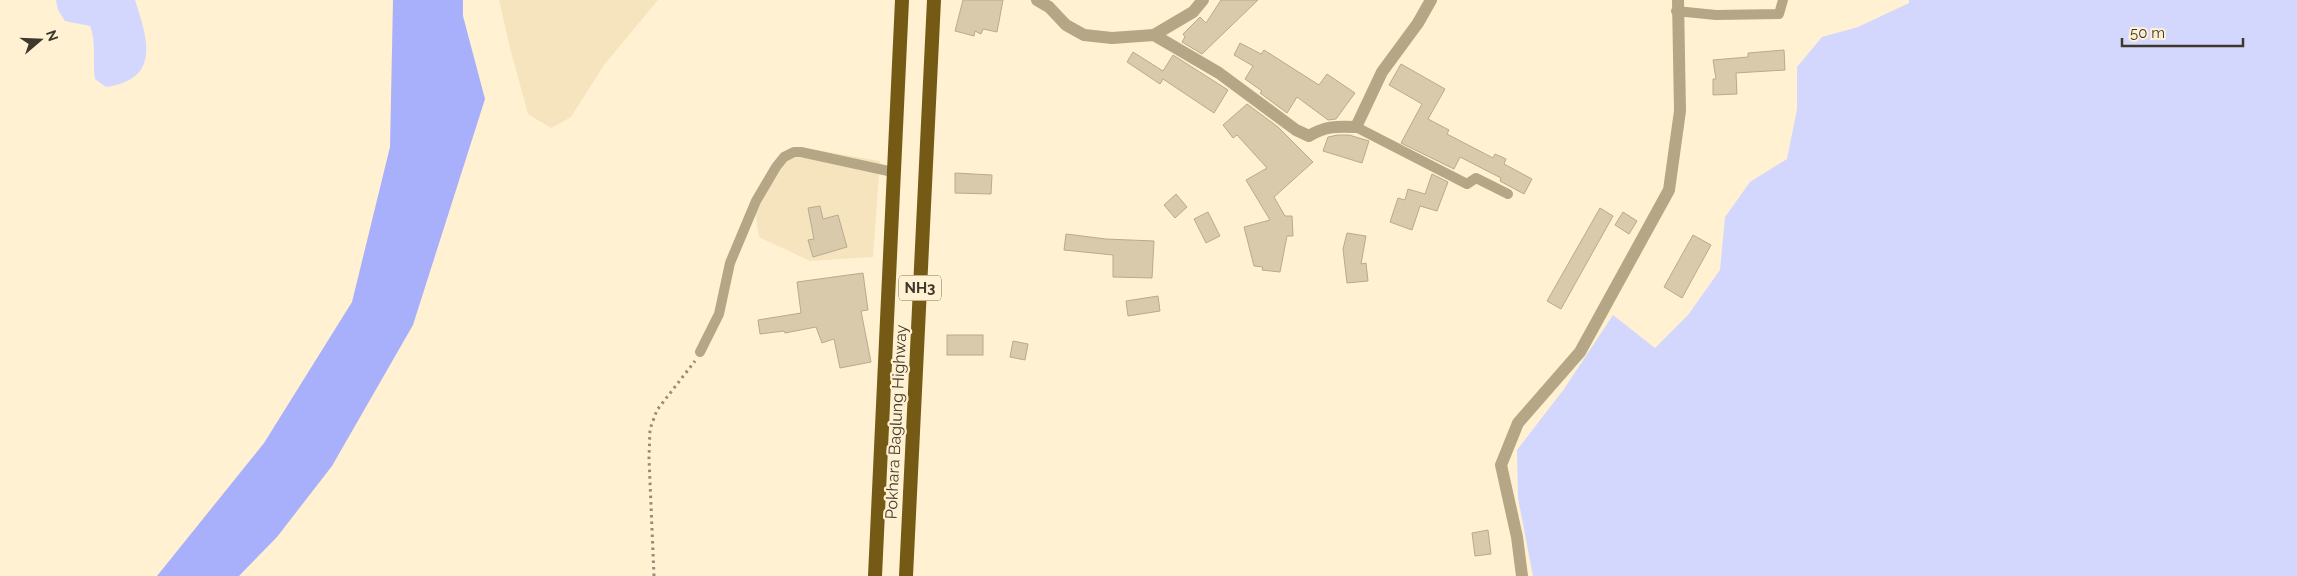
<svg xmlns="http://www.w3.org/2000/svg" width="2297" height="576" font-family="Raleway,sans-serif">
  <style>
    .built { fill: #f6e4bf }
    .green { fill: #d3d7fe }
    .water { fill: #a9b0fb }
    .building { fill: #d8caab; stroke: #b8ab8d }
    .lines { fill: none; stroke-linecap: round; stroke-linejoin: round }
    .path { stroke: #958b76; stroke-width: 3; stroke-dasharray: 2.5 4; stroke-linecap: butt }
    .service { stroke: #b5a685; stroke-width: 10 }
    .minor { stroke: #b5a685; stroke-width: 12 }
    .trunk { stroke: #755a16; stroke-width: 14 }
    .labels { text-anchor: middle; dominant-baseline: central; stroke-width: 4.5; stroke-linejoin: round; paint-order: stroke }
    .shield { fill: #fff1d1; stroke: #78705e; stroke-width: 1 }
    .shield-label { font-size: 15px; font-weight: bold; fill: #3e382c }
    .street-label { font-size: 16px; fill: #3e382c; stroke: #fff1d1 }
  </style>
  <rect width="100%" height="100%" fill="#fff1d1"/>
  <g class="built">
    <polygon points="499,0 658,0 604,65 571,117 551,128 528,114 510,48"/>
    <polygon points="791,149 817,150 880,161 873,257 810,261 759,237 755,212"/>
  </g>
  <g class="green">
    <path d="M56 0H135C148 40 161 79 106 87L95 79C92 61 97 43 90 26L65 21 58 10Z"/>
    <polygon points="1909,0 2297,0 2297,576 1533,576 1518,498 1517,450 1564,389 1613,315 1655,348 1688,315 1720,270 1725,217 1750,182 1787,159 1797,109 1797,67 1822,37 1858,27 1909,3"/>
  </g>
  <polygon class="water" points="393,0 463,0 463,16 485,99 413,325 332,466 277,537 239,576 157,576 264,443 352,302 390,147"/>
  <g class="building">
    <polygon points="963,0 1003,0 997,32 983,29 981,34 975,31 974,36 955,31"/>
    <polygon points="1221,0 1258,0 1202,54 1182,42 1185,37 1183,34 1200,17 1206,23"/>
    <polygon points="1240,43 1261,54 1264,50 1319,85 1327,74 1355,93 1336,119 1328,120 1297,97 1287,113 1260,93 1262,91 1245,79 1253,66 1234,55"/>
    <polygon points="1784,50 1785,70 1736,73 1737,94 1713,95 1713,79 1716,79 1713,60 1748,57 1748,53"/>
    <polygon points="1133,52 1163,71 1173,55 1228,90 1214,113 1163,79 1160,84 1127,62"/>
    <polygon points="1401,64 1445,89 1428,119 1449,130 1447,134 1493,158 1495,154 1506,159 1504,164 1532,179 1524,194 1500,181 1501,178 1460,157 1454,169 1401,143 1422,104 1389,85"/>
    <polygon points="1247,104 1278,127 1313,162 1274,197 1285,216 1292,216 1293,236 1287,236 1280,272 1262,270 1263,267 1254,266 1244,227 1270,220 1246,180 1267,168 1237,135 1233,138 1223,125"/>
    <polygon points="1338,135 1349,135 1369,141 1362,163 1323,151 1328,137"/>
    <polygon points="955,173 992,175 991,194 955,193"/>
    <polygon points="1432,174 1448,182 1437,211 1420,206 1412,230 1390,222 1398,198 1405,200 1408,189 1425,194"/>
    <polygon points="1176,194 1187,207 1175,218 1164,205"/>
    <polygon points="820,206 823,219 838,215 847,247 813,257 808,240 814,239 808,208"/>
    <polygon points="1600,208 1613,216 1561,309 1547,301"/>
    <polygon points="1208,212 1220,236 1206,243 1194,219"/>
    <polygon points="1623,212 1637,221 1629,234 1615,225"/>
    <polygon points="1347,233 1366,236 1361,264 1366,263 1368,281 1347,283 1343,249"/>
    <polygon points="1066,234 1106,239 1154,241 1152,278 1113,277 1113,255 1064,250"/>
    <polygon points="1693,235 1711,245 1682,298 1664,287"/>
    <polygon points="863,273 868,310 861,311 871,362 840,368 834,339 822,343 816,327 785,333 784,331 760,334 758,320 801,313 797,282"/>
    <polygon points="1158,296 1160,311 1128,316 1126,301"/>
    <rect x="947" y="335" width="36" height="20"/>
    <polygon points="1013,341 1028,344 1025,360 1010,357"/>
    <polygon points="1488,530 1491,554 1475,556 1472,533"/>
  </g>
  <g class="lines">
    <polyline class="path" points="654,576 649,458 650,429 657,410 695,361"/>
    <g class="service">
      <polyline points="1676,11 1716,15 1779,14 1783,0"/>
      <polyline points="1356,127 1467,184 1476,178 1508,194"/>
      <polyline points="700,352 719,314 730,263 756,201 776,167 784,157 794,152 801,152 893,172"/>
    </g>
    <g class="minor">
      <path d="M1037 0 1049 7 1066 25 1084 35 1112 38 1154 35 1219 73 1296 130 1309 136C1325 126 1338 126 1356 127L1382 72 1418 23 1431 0"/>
      <polyline points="1154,35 1193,12 1203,0"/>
      <polyline points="1522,576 1517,537 1501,465 1518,423 1580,352 1669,190 1680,111 1678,0"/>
    </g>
    <g class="trunk">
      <polyline points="875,576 902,0"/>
      <polyline points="906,576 934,0"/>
    </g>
  </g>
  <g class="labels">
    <rect class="shield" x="899" y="275.5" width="42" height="25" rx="4"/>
    <g class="shield-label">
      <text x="920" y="288">NH3</text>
    </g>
    <g class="street-label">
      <text transform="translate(896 422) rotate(-87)">Pokhara Baglung Highway</text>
    </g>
  </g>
  <g transform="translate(40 40) rotate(71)" stroke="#fff1d1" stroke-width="4" paint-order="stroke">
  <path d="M0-4L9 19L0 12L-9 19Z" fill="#3e382c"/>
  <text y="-8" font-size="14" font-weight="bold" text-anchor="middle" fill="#3e382c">N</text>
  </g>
  <path d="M2122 38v8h121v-8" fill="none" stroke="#3e382c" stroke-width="2.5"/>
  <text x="2130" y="38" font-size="15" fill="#3e382c" stroke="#fff1d1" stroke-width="4" paint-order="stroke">50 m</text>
</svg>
